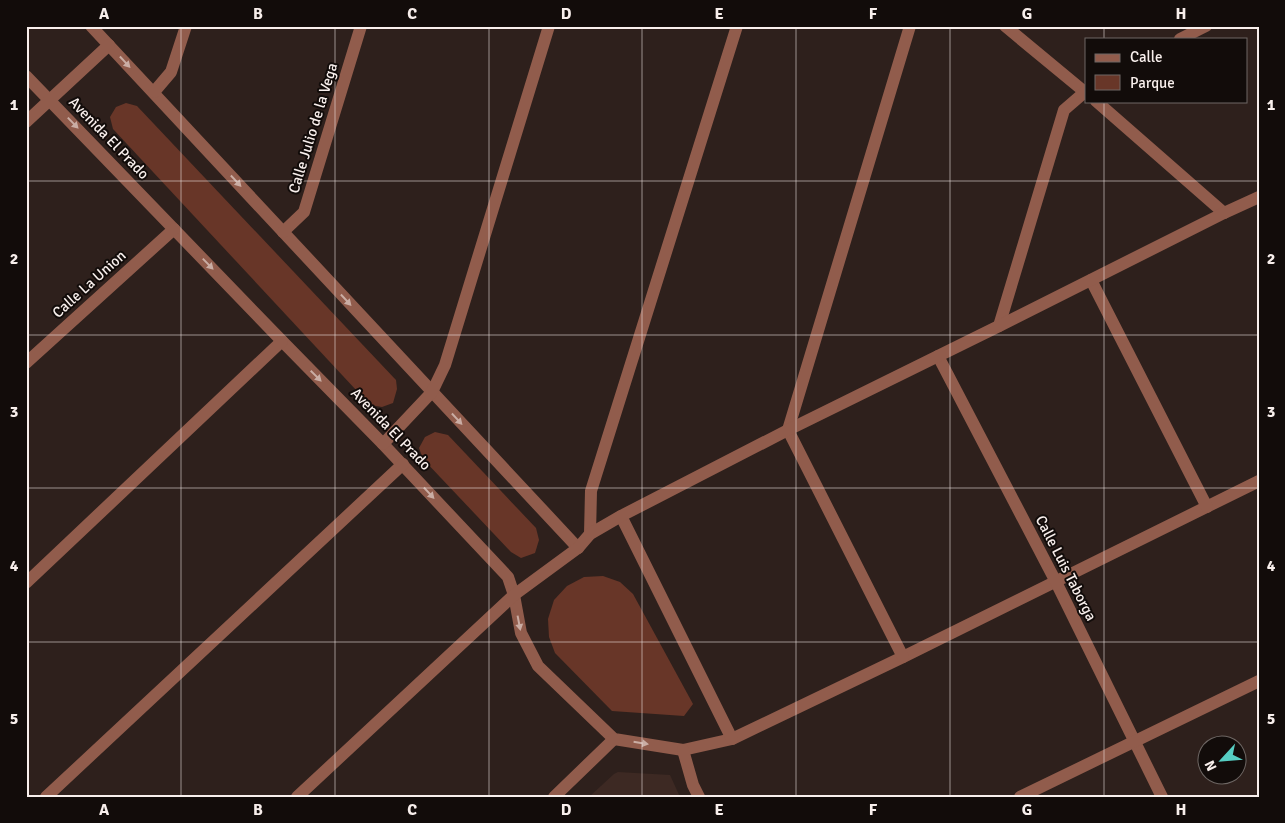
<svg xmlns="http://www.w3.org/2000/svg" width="1285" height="823" font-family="Signika,sans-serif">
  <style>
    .built { fill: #3d2923 }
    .green { fill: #683628 }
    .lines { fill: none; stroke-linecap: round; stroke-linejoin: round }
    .street { stroke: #915c4c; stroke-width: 12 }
    .oneway { fill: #caada4 }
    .grid { fill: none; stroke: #f8efec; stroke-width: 1; stroke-opacity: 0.55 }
    .labels { text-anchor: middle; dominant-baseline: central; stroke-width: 4; stroke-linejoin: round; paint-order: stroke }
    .street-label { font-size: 15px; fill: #f8efec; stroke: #120c0a }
    .neatline { fill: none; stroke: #f8efec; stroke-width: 2 }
    .grid-label { font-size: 16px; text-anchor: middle; font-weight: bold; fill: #f8efec }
  </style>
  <rect width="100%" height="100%" fill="#2e201c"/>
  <polygon class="built" points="618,772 670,775 680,797 589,797 614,774"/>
  <g class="green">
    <polygon points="126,103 137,106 396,380 397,389 393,403 382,407 370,405 113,129 110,117 116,107"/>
    <polygon points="435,432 448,435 536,528 539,540 535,553 521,558 511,552 423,459 419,448 425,437"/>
    <polygon points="603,576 620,582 633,594 693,704 684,716 612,711 555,653 549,637 548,619 554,600 567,586 584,577"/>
  </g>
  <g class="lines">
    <g class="street">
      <polyline points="91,26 578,548"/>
      <polyline points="1005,26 1086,93"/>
      <polyline points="1180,39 1206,26"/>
      <polyline points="26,76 282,341 383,444 508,577 514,595 521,633 538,666 614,739 683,750 732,739 903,657 1259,481"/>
      <polyline points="154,92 171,72 186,26"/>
      <polyline points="1096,101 1224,213"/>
      <polyline points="26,122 109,45"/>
      <polyline points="283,232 304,212 361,26"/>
      <polyline points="1091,280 1207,507"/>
      <polyline points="999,326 1064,110 1086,91"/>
      <polyline points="938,356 1056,582 1162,797"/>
      <polyline points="26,363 174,229"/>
      <polyline points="383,444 432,392 445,365 549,26"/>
      <polyline points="621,516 732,739"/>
      <polyline points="590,534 591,491 737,26"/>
      <polyline points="26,583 282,341"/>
      <polyline points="903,657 788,430 910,26"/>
      <polyline points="683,750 693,785 699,797"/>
      <polyline points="46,797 403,464"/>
      <polyline points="297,797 514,595 578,548 590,534 621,516 788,430 999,326 1224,213 1259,197"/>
      <polyline points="554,797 614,739"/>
      <polyline points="1020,797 1259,681"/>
    </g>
  </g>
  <defs><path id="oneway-solid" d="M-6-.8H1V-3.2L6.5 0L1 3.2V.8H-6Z" transform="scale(1.25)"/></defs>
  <g class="oneway">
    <use href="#oneway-solid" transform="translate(125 62) rotate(47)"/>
    <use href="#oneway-solid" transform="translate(73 123) rotate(46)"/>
    <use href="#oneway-solid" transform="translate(236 181) rotate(47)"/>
    <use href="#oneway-solid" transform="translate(208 264) rotate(46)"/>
    <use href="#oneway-solid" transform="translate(346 300) rotate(47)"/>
    <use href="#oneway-solid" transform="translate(316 376) rotate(45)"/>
    <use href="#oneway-solid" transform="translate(457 419) rotate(47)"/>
    <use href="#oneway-solid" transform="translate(429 493) rotate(47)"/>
    <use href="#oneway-solid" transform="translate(519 623) rotate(79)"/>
    <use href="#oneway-solid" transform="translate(641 743) rotate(9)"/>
  </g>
  <path class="grid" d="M181 26V797M335 26V797M489 26V797M642 26V797M796 26V797M950 26V797M1104 26V39M1104 101V797M26 181H1259M26 335H1259M26 488H1259M26 642H1259"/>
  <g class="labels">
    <g class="street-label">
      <text transform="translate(313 128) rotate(-73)">Calle Julio de la Vega</text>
      <text transform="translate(109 138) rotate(46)">Avenida El Prado</text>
      <text transform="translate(89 284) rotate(-42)">Calle La Union</text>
      <text transform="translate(391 429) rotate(46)">Avenida El Prado</text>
      <text transform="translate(1066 568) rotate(63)">Calle Luis Taborga</text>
    </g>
  </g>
  <rect width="1285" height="823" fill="none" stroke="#120c0a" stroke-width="55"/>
  <rect x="1085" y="38" width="162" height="65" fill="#120c0a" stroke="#6e6764"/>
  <rect x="1095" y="54" width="25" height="8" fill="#915c4c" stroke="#6e6764"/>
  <text x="1130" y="62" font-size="15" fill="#f8efec">Calle</text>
  <rect x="1095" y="75" width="25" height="15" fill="#683628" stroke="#6e6764"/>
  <text x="1130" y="88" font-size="15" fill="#f8efec">Parque</text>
  <g transform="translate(1222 760) rotate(244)"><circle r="24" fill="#120c0a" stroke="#6e6764"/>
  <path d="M0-4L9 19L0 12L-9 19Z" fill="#56cec3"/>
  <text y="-8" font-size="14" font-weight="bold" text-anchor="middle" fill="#f8efec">N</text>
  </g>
  <rect x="28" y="28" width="1230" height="768" class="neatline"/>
  <g class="grid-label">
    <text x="104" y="19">A</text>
    <text x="258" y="19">B</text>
    <text x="412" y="19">C</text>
    <text x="566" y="19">D</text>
    <text x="719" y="19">E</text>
    <text x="873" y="19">F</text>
    <text x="1027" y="19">G</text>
    <text x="1181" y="19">H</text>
    <text x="14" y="110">1</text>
    <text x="1271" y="110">1</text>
    <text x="14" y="264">2</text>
    <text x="1271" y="264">2</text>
    <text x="14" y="417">3</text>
    <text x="1271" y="417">3</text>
    <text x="14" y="571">4</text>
    <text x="1271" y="571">4</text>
    <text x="14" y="724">5</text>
    <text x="1271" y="724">5</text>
    <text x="104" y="815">A</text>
    <text x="258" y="815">B</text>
    <text x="412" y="815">C</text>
    <text x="566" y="815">D</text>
    <text x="719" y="815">E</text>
    <text x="873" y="815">F</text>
    <text x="1027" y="815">G</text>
    <text x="1181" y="815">H</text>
  </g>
</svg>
